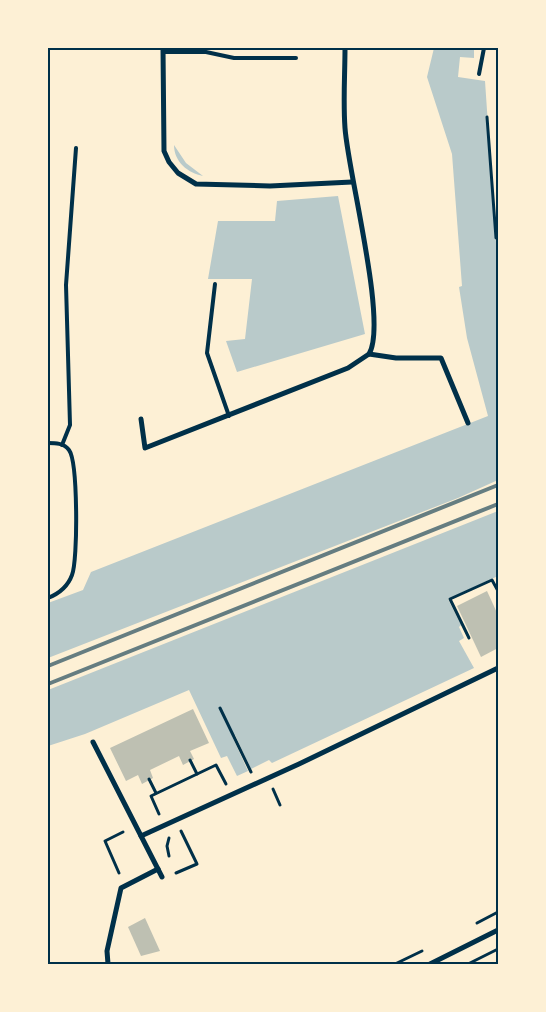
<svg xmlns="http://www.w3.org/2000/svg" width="546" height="1012" font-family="'Alegreya Sans',sans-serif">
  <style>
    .green { fill: #b9caca }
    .building { fill: #bec0b2 }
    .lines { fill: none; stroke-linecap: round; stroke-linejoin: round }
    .path { stroke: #003049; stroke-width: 3 }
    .service { stroke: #003049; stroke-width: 4 }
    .minor { stroke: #003049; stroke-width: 5 }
    .rail { stroke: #657d81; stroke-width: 4 }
    .neatline { fill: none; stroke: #003049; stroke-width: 2 }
  </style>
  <rect width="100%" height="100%" fill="#fdf0d5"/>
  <g class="green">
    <polygon points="434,48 474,48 474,58 460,57 458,77 485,81 496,242 498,251 498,480 458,498 48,658 48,603 83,590 91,572 488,416 467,338 459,287 462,286 452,154 427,77"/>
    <path d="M174 145 186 163 203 176C188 173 174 162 174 145Z"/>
    <polygon points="338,196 365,334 237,372 226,341 245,339 252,279 208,279 218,221 275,221 277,201"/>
    <polygon points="498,511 498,576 448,599 461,625 459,627 464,638 459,641 474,668 272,763 269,760 251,769 235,735 232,736 248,771 237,776 227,756 221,758 189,690 85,734 48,746 48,690"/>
  </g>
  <g class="building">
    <polygon points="487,591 498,615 498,648 481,657 457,606"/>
    <polygon points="193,709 209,743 190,751 194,759 183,765 179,756 150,770 153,778 142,784 138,775 126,781 110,748"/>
    <polygon points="145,918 160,951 141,956 128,927"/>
  </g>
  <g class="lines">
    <g class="path">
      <polyline points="487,117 496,238 498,238"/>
      <polyline points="469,638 450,599 492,580 498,591"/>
      <polyline points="220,708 251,772"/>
      <polyline points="190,760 197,774"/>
      <polyline points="149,779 156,793"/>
      <polyline points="273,789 280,805"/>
      <polyline points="159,814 151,796 216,765 226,784"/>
      <polyline points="169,856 167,846 169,838"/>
      <polyline points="119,873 105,841 123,832"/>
      <polyline points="176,873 197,864 181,831"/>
      <polyline points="477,923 498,912"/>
      <polyline points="395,964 422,951"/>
      <polyline points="468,964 498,949"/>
    </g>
    <g class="service">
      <polyline points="163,52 206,52 234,58 296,58"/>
      <polyline points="479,74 484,48"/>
      <polyline points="215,284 207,353 229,416"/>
      <path d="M48 443C55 443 64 443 69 450 78 462 78 560 72 575 68 586 58 594 48 598"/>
      <polyline points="62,445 70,425 66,285 76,148"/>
    </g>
    <g class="minor">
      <polyline points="163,48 164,151 169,162 178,173 196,184 270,186 352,182"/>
      <path d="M345 48C345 74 343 101 345 128 348 173 388 323 369 354"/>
      <polyline points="141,419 145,448 348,368 369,354 396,358 441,358 468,423"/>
      <polyline points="93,742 162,877"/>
      <polyline points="141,836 299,764 498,668"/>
      <polyline points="108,964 107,951 121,888 158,869"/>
      <polyline points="430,964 498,930"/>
    </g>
    <g class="rail">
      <polyline points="48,666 498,485"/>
      <polyline points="48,684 498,504"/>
    </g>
  </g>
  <rect width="546" height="1012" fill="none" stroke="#fdf0d5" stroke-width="98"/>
  <rect x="49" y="49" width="448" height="914" class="neatline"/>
</svg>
